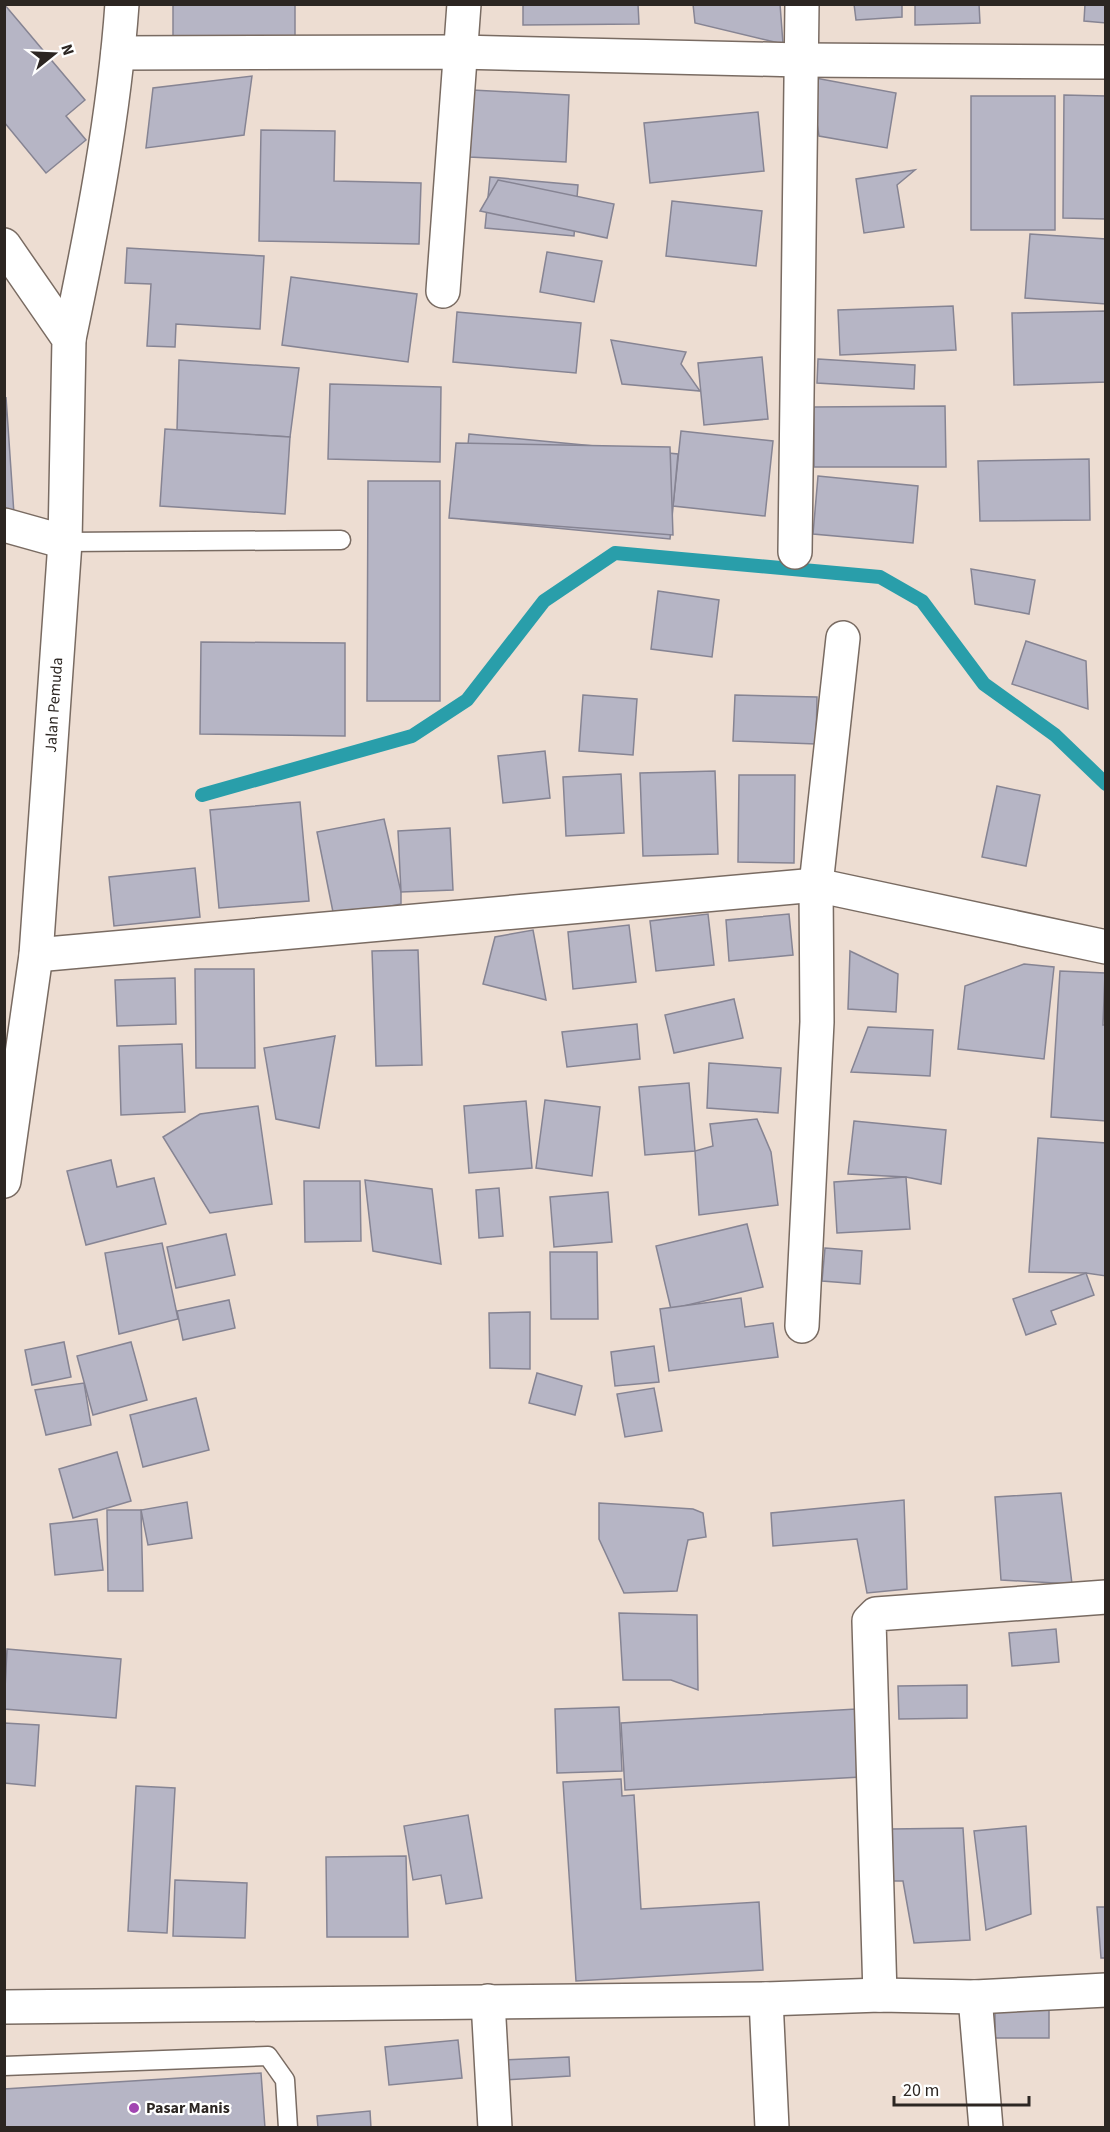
<svg xmlns="http://www.w3.org/2000/svg" width="1110" height="2132" font-family="'Source Sans 3',sans-serif">
  <style>
    .lines { fill: none; stroke-linecap: round; stroke-linejoin: round }
    .stream { stroke: #299eaa; stroke-width: 14 }
    .building { fill: #b6b5c5; stroke: #868493; stroke-width: 1.5 }
    .service-casing { stroke: #796b62; stroke-width: 21 }
    .minor-casing { stroke: #796b62; stroke-width: 36 }
    .secondary-casing { stroke: #796b62; stroke-width: 36 }
    .service { stroke: #fff; stroke-width: 18 }
    .minor { stroke: #fff; stroke-width: 33 }
    .secondary { stroke: #fff; stroke-width: 33 }
    .poi-dot { fill: #a146b1; stroke: #fff; stroke-width: 2 }
    .labels { text-anchor: middle; dominant-baseline: central; stroke-width: 4.5; stroke-linejoin: round; paint-order: stroke }
    .street-label { font-size: 16px; fill: #2c2622; stroke: #fff }
    .poi-label { font-size: 16px; font-weight: bold; fill: #2c2622; stroke: #fff; text-anchor: start }
  </style>
  <rect width="100%" height="100%" fill="#edddd2"/>
  <g class="lines">
    <polyline class="stream" points="202,795 412,736 467,700 544,601 615,553 880,577 922,601 984,684 1055,735 1106,784"/>
  </g>
  <g class="building">
    <polygon points="4,4 85,100 66,116 86,140 46,173 4,122"/>
    <rect x="173" y="4" width="122" height="34"/>
    <polygon points="523,4 638,4 639,24 523,25"/>
    <polygon points="693,4 780,4 783,44 695,23"/>
    <polygon points="854,4 902,4 902,17 856,20"/>
    <polygon points="915,4 979,4 980,23 915,25"/>
    <polygon points="1085,4 1106,4 1106,23 1084,21"/>
    <polygon points="252,76 244,135 146,148 153,88"/>
    <polygon points="810,77 896,93 887,148 819,136"/>
    <polygon points="472,90 569,95 566,162 469,157"/>
    <polygon points="1064,95 1106,96 1106,219 1063,218"/>
    <rect x="971" y="96" width="84" height="134"/>
    <polygon points="758,112 764,171 650,183 644,123"/>
    <polygon points="261,130 335,131 334,181 421,183 419,244 259,241"/>
    <polygon points="915,170 897,185 904,227 864,233 856,179"/>
    <polygon points="490,177 578,185 574,236 485,228"/>
    <polygon points="498,180 614,204 607,238 480,211"/>
    <polygon points="672,201 762,211 756,266 666,256"/>
    <polygon points="1030,234 1106,239 1106,304 1025,298"/>
    <polygon points="127,248 264,256 260,329 176,324 175,347 147,346 151,284 125,283"/>
    <polygon points="547,252 602,261 594,302 540,292"/>
    <polygon points="291,277 417,294 408,362 282,345"/>
    <polygon points="953,306 956,350 840,355 838,310"/>
    <polygon points="1106,311 1106,382 1014,385 1012,313"/>
    <polygon points="457,312 581,323 576,373 453,362"/>
    <polygon points="611,340 686,352 681,364 700,391 622,384"/>
    <polygon points="762,357 768,419 704,425 698,363"/>
    <polygon points="818,359 915,365 914,389 817,383"/>
    <polygon points="179,360 299,368 290,437 177,430"/>
    <polygon points="330,384 441,387 440,462 328,459"/>
    <polygon points="6,397 14,514 4,512"/>
    <polygon points="945,406 946,467 814,467 814,407"/>
    <polygon points="165,429 290,437 285,514 160,506"/>
    <polygon points="681,431 773,441 765,516 673,506"/>
    <polygon points="469,434 678,454 670,539 461,519"/>
    <polygon points="456,443 670,447 673,535 449,518"/>
    <polygon points="1089,459 1090,520 980,521 978,461"/>
    <polygon points="818,476 918,486 913,543 813,534"/>
    <polygon points="368,481 440,481 440,701 367,701"/>
    <polygon points="971,569 1035,580 1029,614 975,604"/>
    <polygon points="658,591 719,600 712,657 651,649"/>
    <polygon points="1026,641 1086,661 1088,709 1012,684"/>
    <polygon points="201,642 345,643 345,736 200,734"/>
    <polygon points="583,695 637,699 633,755 579,751"/>
    <polygon points="735,695 817,697 816,744 733,741"/>
    <polygon points="545,751 550,798 503,803 498,756"/>
    <polygon points="715,771 718,854 643,856 640,773"/>
    <polygon points="621,774 624,833 566,836 563,777"/>
    <polygon points="739,775 795,775 794,863 738,862"/>
    <polygon points="997,786 1040,795 1026,866 982,857"/>
    <polygon points="300,802 309,901 219,908 210,810"/>
    <polygon points="384,819 401,892 401,904 334,917 317,832"/>
    <polygon points="450,828 453,890 401,892 398,831"/>
    <polygon points="195,868 200,917 114,926 109,877"/>
    <polygon points="708,914 714,965 656,971 650,921"/>
    <polygon points="789,914 793,955 729,961 726,920"/>
    <polygon points="629,925 636,982 573,989 568,932"/>
    <polygon points="533,930 546,1000 483,984 495,937"/>
    <polygon points="418,950 422,1065 376,1066 372,951"/>
    <polygon points="850,951 898,974 896,1012 848,1009"/>
    <polygon points="1024,964 1054,967 1044,1059 958,1049 965,986"/>
    <polygon points="195,969 254,969 255,1068 196,1068"/>
    <polygon points="1060,971 1105,973 1103,1025 1106,1025 1106,1121 1051,1117"/>
    <polygon points="175,978 176,1024 117,1026 115,980"/>
    <polygon points="734,999 743,1038 674,1053 665,1015"/>
    <polygon points="637,1024 640,1059 567,1067 562,1032"/>
    <polygon points="868,1027 933,1030 930,1076 851,1072"/>
    <polygon points="335,1036 319,1128 276,1119 264,1048"/>
    <polygon points="182,1044 185,1112 121,1115 119,1046"/>
    <polygon points="709,1063 781,1068 778,1113 707,1108"/>
    <polygon points="689,1083 695,1151 645,1155 639,1087"/>
    <polygon points="545,1100 600,1107 592,1176 536,1168"/>
    <polygon points="526,1101 532,1168 469,1173 464,1106"/>
    <polygon points="258,1106 272,1204 210,1213 163,1137 200,1114"/>
    <polygon points="757,1119 771,1152 778,1205 699,1215 695,1151 713,1146 710,1124"/>
    <polygon points="854,1121 946,1130 941,1184 906,1177 848,1174"/>
    <polygon points="1038,1138 1106,1143 1106,1276 1086,1273 1029,1272"/>
    <polygon points="111,1160 117,1187 154,1178 166,1224 86,1245 67,1171"/>
    <polygon points="906,1177 910,1229 837,1233 834,1182"/>
    <polygon points="365,1180 432,1189 441,1264 373,1251"/>
    <polygon points="304,1181 360,1181 361,1241 305,1242"/>
    <polygon points="499,1188 503,1236 479,1238 476,1190"/>
    <polygon points="608,1192 612,1242 554,1247 550,1197"/>
    <polygon points="747,1224 763,1287 671,1309 656,1246"/>
    <polygon points="226,1234 235,1275 176,1288 167,1247"/>
    <polygon points="162,1243 178,1319 119,1334 105,1253"/>
    <polygon points="825,1248 862,1251 860,1284 822,1281"/>
    <polygon points="550,1252 597,1252 598,1319 551,1319"/>
    <polygon points="1086,1273 1094,1295 1051,1311 1056,1324 1026,1335 1013,1299"/>
    <polygon points="741,1298 745,1327 773,1323 778,1357 669,1371 660,1309"/>
    <polygon points="229,1300 235,1328 183,1340 177,1311"/>
    <polygon points="530,1312 530,1369 490,1368 489,1313"/>
    <polygon points="64,1342 71,1377 32,1385 25,1350"/>
    <polygon points="131,1342 147,1400 93,1415 77,1356"/>
    <polygon points="654,1346 659,1382 615,1386 611,1352"/>
    <polygon points="537,1373 582,1386 575,1415 529,1403"/>
    <polygon points="84,1383 91,1425 46,1435 35,1390"/>
    <polygon points="654,1388 662,1431 625,1437 617,1394"/>
    <polygon points="196,1398 209,1450 143,1467 130,1415"/>
    <polygon points="117,1452 131,1501 73,1518 59,1469"/>
    <polygon points="1061,1493 1072,1584 1001,1580 995,1497"/>
    <polygon points="904,1500 907,1589 867,1593 857,1539 773,1546 771,1513"/>
    <polygon points="187,1502 192,1538 148,1545 141,1510"/>
    <polygon points="599,1503 693,1509 703,1513 706,1537 688,1540 677,1591 624,1593 599,1539"/>
    <polygon points="107,1510 141,1510 143,1591 108,1591"/>
    <polygon points="97,1519 103,1570 55,1575 50,1524"/>
    <polygon points="619,1613 697,1615 698,1690 671,1680 623,1680"/>
    <polygon points="1056,1629 1059,1662 1012,1666 1009,1633"/>
    <polygon points="7,1649 121,1659 116,1718 4,1709"/>
    <polygon points="967,1685 967,1718 899,1719 898,1686"/>
    <polygon points="619,1707 622,1771 557,1773 555,1709"/>
    <polygon points="856,1709 861,1777 625,1790 621,1723"/>
    <polygon points="4,1723 39,1725 35,1786 4,1783"/>
    <polygon points="621,1779 622,1796 634,1795 641,1909 759,1902 763,1970 576,1981 563,1782"/>
    <polygon points="136,1786 175,1788 167,1933 128,1931"/>
    <polygon points="468,1815 482,1898 446,1904 441,1875 413,1880 404,1826"/>
    <polygon points="1026,1826 1031,1914 986,1930 974,1831"/>
    <polygon points="963,1828 970,1940 914,1943 903,1881 889,1881 891,1829"/>
    <polygon points="406,1856 408,1937 327,1937 326,1857"/>
    <polygon points="175,1880 247,1883 245,1938 173,1936"/>
    <polygon points="1097,1907 1106,1907 1106,1958 1101,1958"/>
    <polygon points="995,1997 1049,1998 1049,2038 995,2038"/>
    <polygon points="458,2040 462,2078 389,2085 385,2047"/>
    <polygon points="569,2057 570,2076 502,2080 501,2060"/>
    <polygon points="261,2073 265,2128 5,2128 4,2089"/>
    <polygon points="370,2111 371,2128 318,2128 317,2116"/>
  </g>
  <g class="lines">
    <g class="service-casing">
      <g id="service">
        <polyline points="65,542 341,540"/>
        <polyline points="4,2066 268,2056 285,2080 288,2128"/>
      </g>
    </g>
    <g class="minor-casing">
      <g id="minor">
        <polyline points="118,53 459,52 800,60 1106,62"/>
        <polyline points="443,291 464,4"/>
        <path d="M69 339C92 229 114 117 122 4"/>
        <polyline points="4,525 65,542"/>
        <polyline points="795,552 802,4"/>
        <polyline points="36,955 816,885 1106,947"/>
        <polyline points="802,1326 817,1022 816,885 843,638"/>
        <polyline points="880,1995 869,1621 876,1614 1106,1597"/>
        <polyline points="975,1997 986,2128"/>
        <polyline points="766,1999 772,2128"/>
        <polyline points="488,2001 495,2128"/>
        <polyline points="4,2007 766,1999 880,1995 975,1997 1106,1990"/>
      </g>
    </g>
    <g class="secondary-casing">
      <polyline id="secondary" points="4,245 69,339 65,542 36,955 4,1181"/>
    </g>
    <use href="#service" class="service"/>
    <use href="#minor" class="minor"/>
    <use href="#secondary" class="secondary"/>
  </g>
  <circle class="poi-dot" cx="134" cy="2108" r="6"/>
  <g class="labels">
    <g class="street-label">
      <text transform="translate(54 705) rotate(-86)">Jalan Pemuda</text>
    </g>
    <g class="poi-label">
      <text x="146" y="2108">Pasar Manis</text>
    </g>
  </g>
  <rect width="1110" height="2132" fill="none" stroke="#2c2622" stroke-width="12"/>
  <g transform="translate(54 54) rotate(72)" stroke="#ffffff" stroke-width="4.5" paint-order="stroke">
  <path d="M0-4.5L10 22L0 15L-10 22Z" fill="#2c2622"/>
  <text y="-9" font-size="16" font-weight="bold" text-anchor="middle" fill="#2c2622">N</text>
  </g>
  <path d="M894 2096v9h135v-9" fill="none" stroke="#2c2622" stroke-width="3"/>
  <text x="903" y="2096" font-size="18" fill="#2c2622" stroke="#ffffff" stroke-width="4.5" paint-order="stroke">20 m</text>
</svg>
